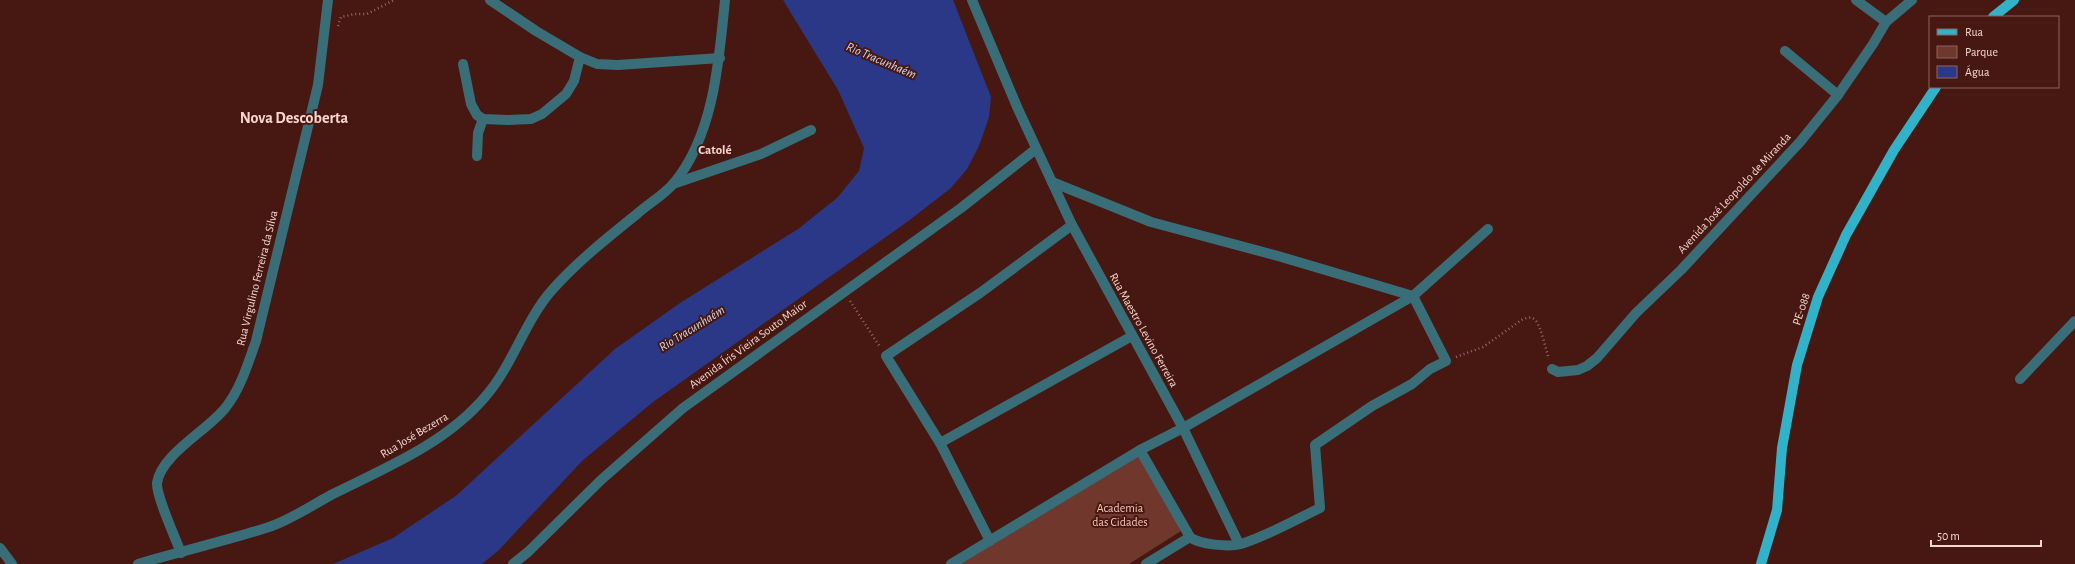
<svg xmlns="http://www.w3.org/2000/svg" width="2075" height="564" font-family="'Alegreya Sans',sans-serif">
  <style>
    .green { fill: #70372d }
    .water { fill: #2b3887 }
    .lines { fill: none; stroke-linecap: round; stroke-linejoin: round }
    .path { stroke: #926b64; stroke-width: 2.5; stroke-dasharray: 1 3; stroke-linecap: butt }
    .minor { stroke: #396e78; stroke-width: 10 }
    .major { stroke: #31b2c8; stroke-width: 10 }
    .labels { text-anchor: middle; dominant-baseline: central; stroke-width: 4; stroke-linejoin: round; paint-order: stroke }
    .street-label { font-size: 12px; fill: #f5d6d0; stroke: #461811 }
    .park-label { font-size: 12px; fill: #fbc4b9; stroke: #461811 }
    .water-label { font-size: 13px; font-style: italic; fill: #d0d7ee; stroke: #461811 }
    .neighbourhood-label { font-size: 13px; font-weight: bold; fill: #fbd6ce; stroke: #461811 }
    .district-label { font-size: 16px; font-weight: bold; fill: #fbd6ce; stroke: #461811 }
  </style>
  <rect width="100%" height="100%" fill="#461811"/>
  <polygon class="green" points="1140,450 1181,531 1129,564 949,564"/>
  <polygon class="water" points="783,0 953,0 991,97 989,117 979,146 967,169 951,188 907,222 653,402 582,461 499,550 482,564 333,564 393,538 457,495 615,349 680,303 798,229 837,198 859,171 864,148 838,90"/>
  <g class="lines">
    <g class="path">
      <polyline points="338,26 341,17 355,14 367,14 394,0"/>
      <polyline points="850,301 880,347"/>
      <path d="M1456 357 1483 347 1523 319C1527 318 1531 316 1535 320 1541 325 1546 351 1549 359"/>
    </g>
    <g class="minor">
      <polyline points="490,0 536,31 580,57 597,64 618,65 720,58"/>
      <polyline points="1856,0 1886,22"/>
      <polyline points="1785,51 1838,95"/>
      <polyline points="463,64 471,104 477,115 483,119 508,120 531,119 542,114 566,94 574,81 580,57"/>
      <polyline points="477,156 478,133 483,119"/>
      <path d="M1052 182 1151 222 1278 256 1413 296 1446 361 1430 369 1412 384 1372 406 1315 445 1320 508C1295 520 1267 536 1241 544 1230 547 1199 545 1190 537L1140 450"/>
      <polyline points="673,184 761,154 811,130"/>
      <polyline points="1552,369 1558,372 1578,370 1587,366 1597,358 1636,313 1681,270 1800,142 1838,95 1873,44 1886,22 1912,0"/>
      <polyline points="2020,379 2075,321"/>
      <polyline points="940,443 1132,336"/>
      <polyline points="990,541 940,443 886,356 980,293 1072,225"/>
      <polyline points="1239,544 1183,428 1413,296 1488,229"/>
      <polyline points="0,548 12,564"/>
      <path d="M181 553C176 539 156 496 157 483 161 454 210 429 226 407 241 388 248 363 256 341L318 85 328 0"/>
      <path d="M138 564C181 551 226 541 269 527 290 520 311 506 331 495 385 468 445 444 485 397 513 365 524 322 552 290 577 262 607 238 637 214 648 204 664 195 674 183 714 135 719 60 725 0"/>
      <polyline points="513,564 528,552 601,480 683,408 961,208 1036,149"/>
      <polyline points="951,564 1140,450 1183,428 1072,225 1018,109 972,0"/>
      <polyline points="1146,564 1190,537"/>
    </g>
    <g class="major">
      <polyline points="1993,17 2014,0"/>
      <polyline points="1761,564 1777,510 1782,448 1797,365 1818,297 1846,235 1894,150 1936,87"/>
    </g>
  </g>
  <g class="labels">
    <g class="street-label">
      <text transform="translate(1734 193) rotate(-47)">Avenida José Leopoldo de Miranda</text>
      <text transform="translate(257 278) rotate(-76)">Rua Virgulino Ferreira da Silva</text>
      <text transform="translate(1801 309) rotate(-72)">PE-088</text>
      <text transform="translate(1144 330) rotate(61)">Rua Maestro Levino Ferreira</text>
      <text transform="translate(748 344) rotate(-36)">Avenida Íris Vieira Souto Maior</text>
      <text transform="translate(414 435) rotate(-31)">Rua José Bezerra</text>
    </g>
    <g class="park-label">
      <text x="1120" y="508">Academia<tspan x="1120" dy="14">das Cidades</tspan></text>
    </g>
    <g class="water-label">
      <text transform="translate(881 61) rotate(23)">Rio Tracunhaém</text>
      <text transform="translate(692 329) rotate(-32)">Rio Tracunhaém</text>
    </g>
    <g class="neighbourhood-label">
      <text x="715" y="150">Catolé</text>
    </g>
    <g class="district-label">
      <text x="294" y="118">Nova Descoberta</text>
    </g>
  </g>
  <rect x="1929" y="16" width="130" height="72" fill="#461811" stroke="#8c645d"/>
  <rect x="1937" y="29" width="20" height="6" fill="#31b2c8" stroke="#8c645d"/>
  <text x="1965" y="36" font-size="12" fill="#f5d6d0">Rua</text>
  <rect x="1937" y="46" width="20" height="12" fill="#70372d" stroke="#8c645d"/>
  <text x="1965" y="56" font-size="12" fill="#f5d6d0">Parque</text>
  <rect x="1937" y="66" width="20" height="12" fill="#2b3887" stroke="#8c645d"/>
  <text x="1965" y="76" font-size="12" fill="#f5d6d0">Água</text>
  <path d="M1931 540v6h110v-6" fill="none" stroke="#f5d6d0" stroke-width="2"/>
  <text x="1937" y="540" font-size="12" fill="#f5d6d0" stroke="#461811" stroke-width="3" paint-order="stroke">50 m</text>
</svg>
